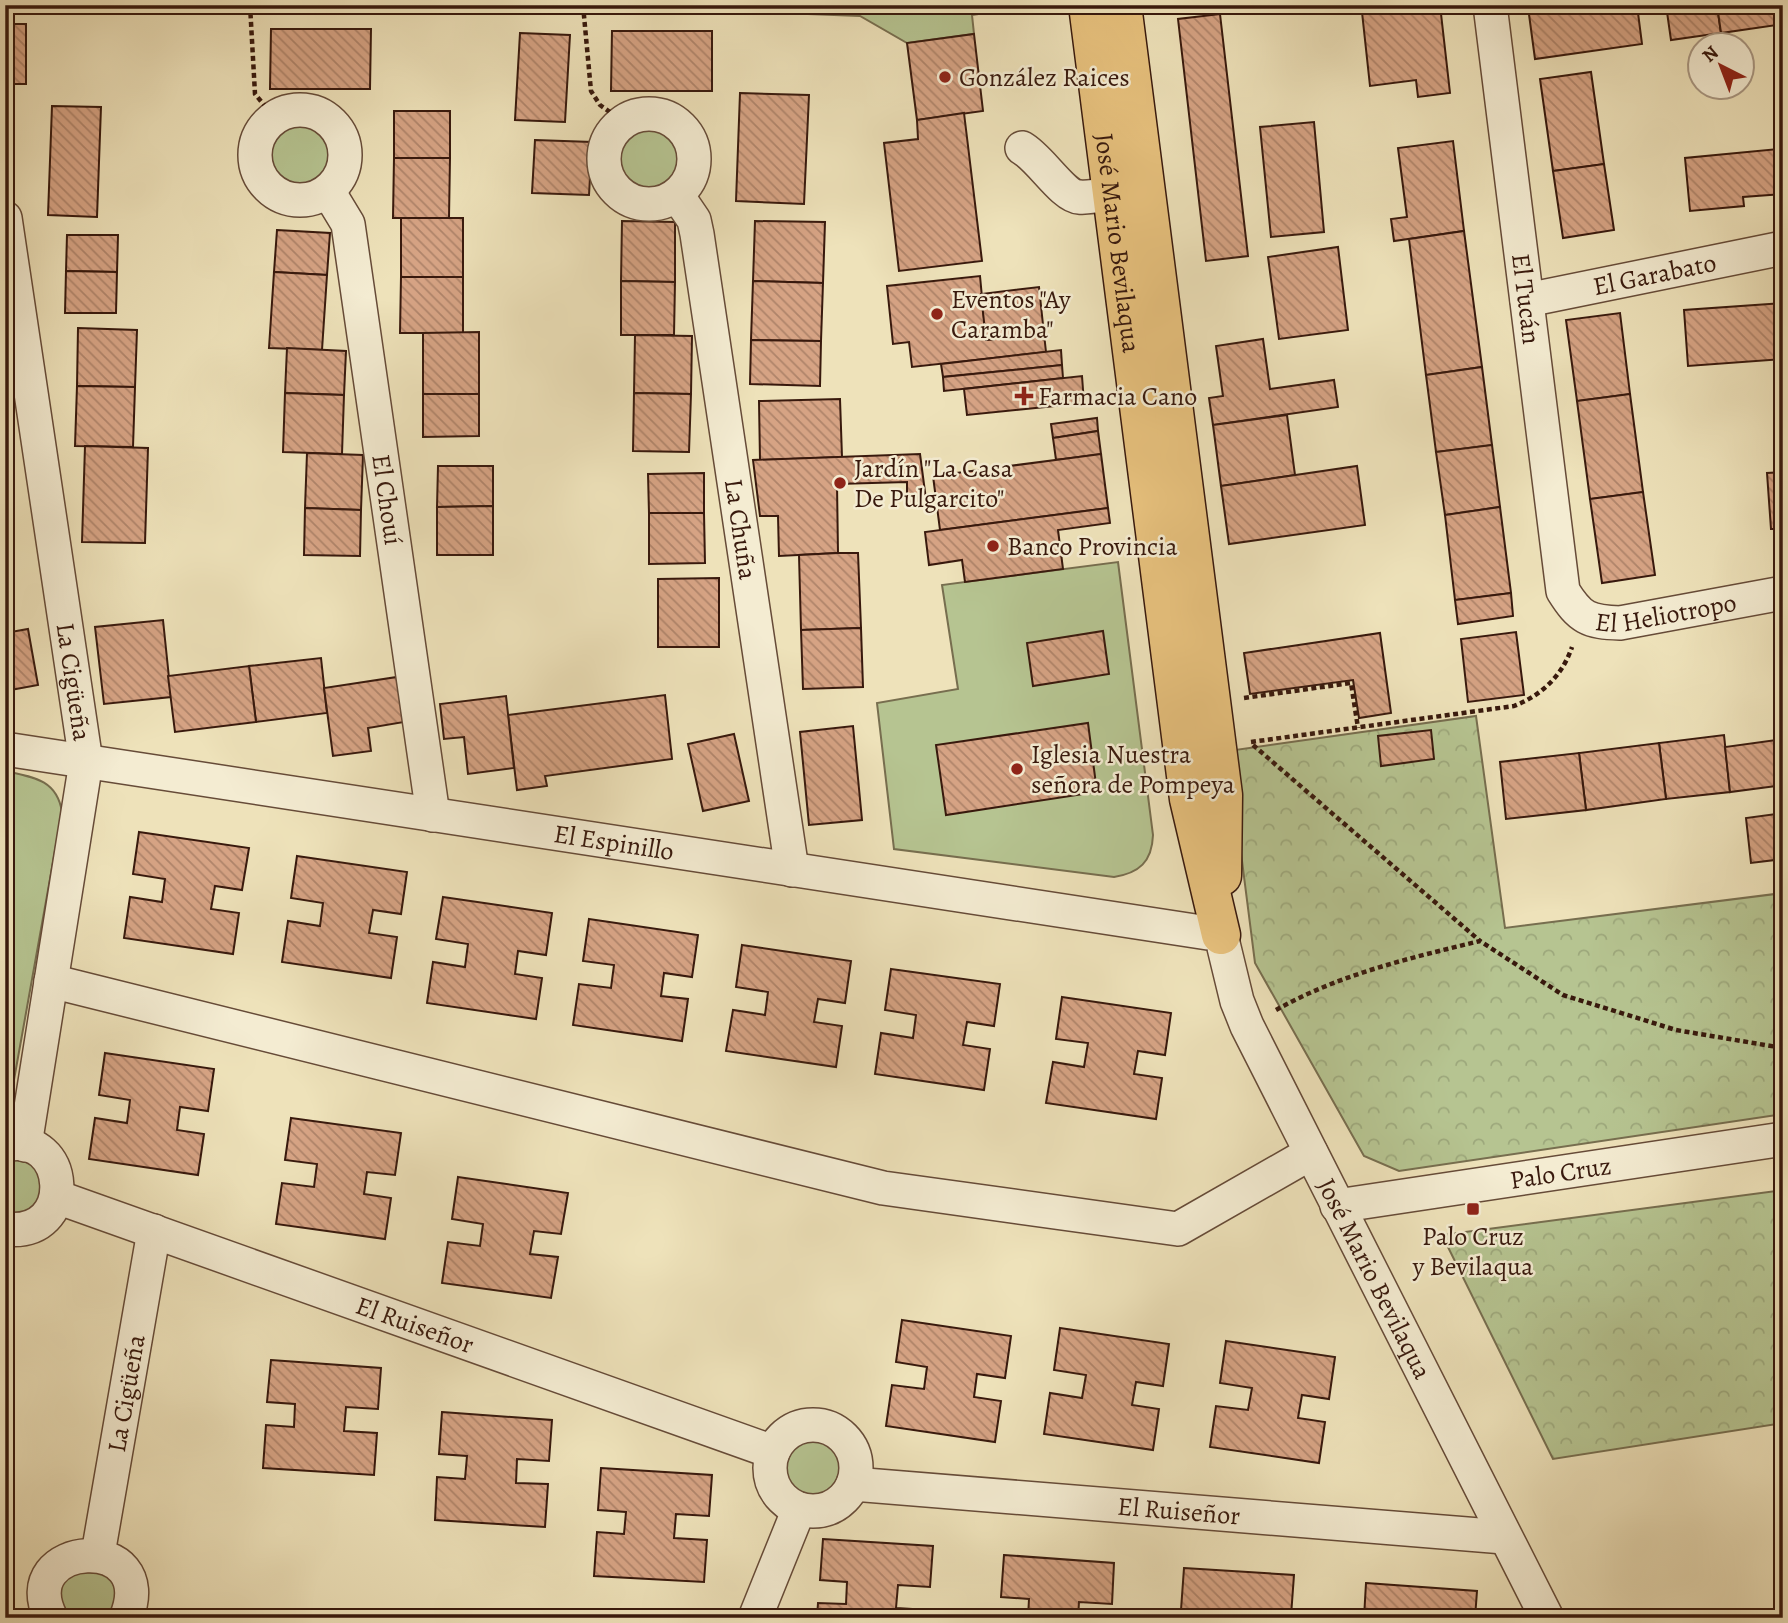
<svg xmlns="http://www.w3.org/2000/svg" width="1788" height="1623" font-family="Alegreya,serif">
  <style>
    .green { fill: #b6c491; stroke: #776e4f; stroke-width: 2 }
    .park { fill: url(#park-crowns); stroke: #776e4f; stroke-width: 2 }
    .building { fill: url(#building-back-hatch); stroke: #38190d; stroke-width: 2 }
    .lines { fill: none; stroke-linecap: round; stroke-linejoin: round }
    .minor-casing { stroke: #664b38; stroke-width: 36 }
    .major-casing { stroke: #38190d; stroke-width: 41 }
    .path { stroke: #38190d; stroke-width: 4.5; stroke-dasharray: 5 3.5; stroke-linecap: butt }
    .minor { stroke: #f4ecd2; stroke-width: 33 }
    .major { stroke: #e7c17d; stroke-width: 38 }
    .poi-dot { fill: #8f2418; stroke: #f4ecd2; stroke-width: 2.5 }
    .labels { text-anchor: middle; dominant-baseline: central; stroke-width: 5; stroke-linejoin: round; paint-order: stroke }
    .poi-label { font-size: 26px; fill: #38190d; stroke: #f4ecd2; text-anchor: start }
    .street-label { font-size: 26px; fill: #38190d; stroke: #f4ecd2 }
  </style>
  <defs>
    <pattern id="park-crowns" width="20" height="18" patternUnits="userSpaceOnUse" patternTransform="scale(1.75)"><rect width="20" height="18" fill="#b6c491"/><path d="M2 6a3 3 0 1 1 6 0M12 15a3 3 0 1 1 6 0" fill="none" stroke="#9da87c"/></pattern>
    <pattern id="building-back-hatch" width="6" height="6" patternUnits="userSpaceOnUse" patternTransform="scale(1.75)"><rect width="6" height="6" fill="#d6a384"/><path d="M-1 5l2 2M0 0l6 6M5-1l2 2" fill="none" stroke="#af846a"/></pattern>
  </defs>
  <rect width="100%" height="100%" fill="#eee2ba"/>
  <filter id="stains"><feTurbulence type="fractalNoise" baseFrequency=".00286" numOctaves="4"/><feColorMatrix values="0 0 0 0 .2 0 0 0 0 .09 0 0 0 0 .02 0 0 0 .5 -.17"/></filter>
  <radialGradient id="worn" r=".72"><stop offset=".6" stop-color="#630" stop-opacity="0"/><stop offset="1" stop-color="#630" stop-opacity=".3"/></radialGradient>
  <g class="green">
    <polygon points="1037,5 972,15 974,34 907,43 860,16 602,6 250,9 5,6"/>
    <circle cx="300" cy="156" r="34"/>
    <circle cx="649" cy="159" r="34"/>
    <path d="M1118 562 1153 835C1152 862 1139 873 1114 877L894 849 877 703 958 689 942 585Z"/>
    <path d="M5 771C34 777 57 780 62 812L5 1130Z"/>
    <polygon points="5,1154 42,1165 44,1206 5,1219"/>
    <circle cx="813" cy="1467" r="34"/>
    <polygon points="66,1571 116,1574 115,1618 63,1618 58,1580"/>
  </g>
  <g class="park">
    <polygon points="1476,716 1505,928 1783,893 1783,1114 1399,1171 1364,1156 1255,963 1228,751"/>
    <polygon points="1783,1190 1783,1423 1553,1459 1442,1235"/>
  </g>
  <g class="building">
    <polygon points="1419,5 1440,5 1450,93 1418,97 1416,80 1370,86 1362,12"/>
    <polygon points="1539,5 1637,5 1642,44 1535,59 1528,7"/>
    <polygon points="1666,5 1717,5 1721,33 1671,40"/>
    <polygon points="1717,5 1774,5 1777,25 1721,33"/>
    <polygon points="1220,14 1248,256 1206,261 1178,19"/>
    <rect x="5" y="24" width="21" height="60"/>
    <polygon points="271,29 371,29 370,89 270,89"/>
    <polygon points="612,31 712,31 712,91 611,91"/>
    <polygon points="520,33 570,35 565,122 515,120"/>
    <polygon points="974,34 983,111 917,120 907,43"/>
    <polygon points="1591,72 1604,164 1553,171 1540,79"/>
    <polygon points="740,93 809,95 804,204 736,201"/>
    <polygon points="52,106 101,107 97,217 48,215"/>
    <rect x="394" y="111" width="56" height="47"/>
    <polygon points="964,113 982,261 899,271 884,143 918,139 917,120"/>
    <polygon points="1314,122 1324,232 1271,237 1260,127"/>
    <polygon points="535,140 592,142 589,195 532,193"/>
    <polygon points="1453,141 1464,231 1394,241 1391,219 1407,217 1398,148"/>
    <polygon points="1778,149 1782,194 1743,197 1744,206 1690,211 1685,158"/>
    <polygon points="394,158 450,158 449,218 393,218"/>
    <polygon points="1604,164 1614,230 1563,238 1553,171"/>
    <rect x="401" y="218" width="62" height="59"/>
    <polygon points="622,221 675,222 675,282 621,281"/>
    <polygon points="755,221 825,222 823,283 753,281"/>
    <polygon points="277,230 330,233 327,275 274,272"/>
    <polygon points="1464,231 1482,367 1426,375 1409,239"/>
    <polygon points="67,235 118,235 117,272 66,271"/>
    <polygon points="1338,247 1348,330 1279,339 1268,257"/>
    <polygon points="66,271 117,272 116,313 65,313"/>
    <polygon points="274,272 327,275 322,350 269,348"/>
    <polygon points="980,276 986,340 1044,334 1046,352 912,367 909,342 893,344 887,286"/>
    <polygon points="401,277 463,277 463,333 400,333"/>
    <polygon points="621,281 675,282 674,335 621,335"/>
    <polygon points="753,281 823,283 821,341 751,340"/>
    <polygon points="1039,287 1044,334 986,340 981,294"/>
    <polygon points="1783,303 1783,359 1688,366 1684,310"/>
    <polygon points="1620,313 1630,394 1577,401 1566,320"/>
    <polygon points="78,328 137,330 135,387 77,386"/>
    <polygon points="479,332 479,394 423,394 423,333"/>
    <polygon points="635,335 692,336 691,394 634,393"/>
    <polygon points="1263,339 1270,389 1334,380 1338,407 1213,425 1209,398 1223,396 1216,346"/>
    <polygon points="751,340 821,341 820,386 750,384"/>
    <polygon points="287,348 346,351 344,395 285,393"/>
    <polygon points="1061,350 1062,365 943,377 941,364"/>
    <polygon points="1062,365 1063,378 944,391 943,377"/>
    <polygon points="1482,367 1492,445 1436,452 1426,375"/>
    <polygon points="1082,376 1084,403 967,415 964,389"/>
    <polygon points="77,386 135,387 133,447 75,446"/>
    <polygon points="285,393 344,395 342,454 283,452"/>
    <polygon points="634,393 691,394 689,452 633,451"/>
    <polygon points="423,394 479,394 479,436 423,437"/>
    <polygon points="1630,394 1643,492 1590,499 1577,401"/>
    <polygon points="840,399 842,457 760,460 759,401"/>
    <polygon points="1287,415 1295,475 1221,486 1213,425"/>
    <polygon points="1097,418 1098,431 1053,438 1051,424"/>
    <polygon points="1098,431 1101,454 1056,460 1053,438"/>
    <polygon points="1492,445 1500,507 1445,515 1436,452"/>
    <polygon points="85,446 148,448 145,543 82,542"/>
    <polygon points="5,450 12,450 11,497 5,497"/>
    <polygon points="307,453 363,455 361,510 305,508"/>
    <polygon points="920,454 927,507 907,507 907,482 837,484 838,553 779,556 778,516 760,516 753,460"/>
    <polygon points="1101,454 1108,508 940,530 933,476"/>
    <polygon points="438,466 493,466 493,506 437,507"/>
    <polygon points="1357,466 1365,525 1229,544 1221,486"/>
    <polygon points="1783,472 1783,529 1771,529 1767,473"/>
    <polygon points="704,473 704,513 649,513 648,474"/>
    <polygon points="1643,492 1655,575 1602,583 1590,499"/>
    <polygon points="493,506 493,555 437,555 437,507"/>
    <polygon points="1500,507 1511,593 1455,600 1445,515"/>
    <polygon points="305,508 361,510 360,556 304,555"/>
    <polygon points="1108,508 1110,523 1058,530 1063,569 965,582 962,560 929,565 925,532"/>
    <polygon points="649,513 704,513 705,563 649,564"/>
    <polygon points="838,553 858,553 861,628 801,630 799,555"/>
    <polygon points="719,578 719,647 658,647 658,579"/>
    <polygon points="1511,593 1513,616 1458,624 1455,600"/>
    <polygon points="163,620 171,697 104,704 95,627"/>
    <polygon points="861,628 863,687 803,689 801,630"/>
    <polygon points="28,629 38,685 5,691 5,633"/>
    <polygon points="1103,631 1109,674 1033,686 1027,643"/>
    <polygon points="1516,632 1524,695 1468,702 1461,639"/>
    <polygon points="1380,633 1391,713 1359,718 1353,680 1250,694 1244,653"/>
    <polygon points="321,658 327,713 256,722 249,666"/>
    <polygon points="249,666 256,722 175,732 168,676"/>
    <polygon points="397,677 404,722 368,728 371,751 333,756 324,688"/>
    <polygon points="665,695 672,759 545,776 547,786 517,790 508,715"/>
    <polygon points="506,696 514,768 468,774 464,737 444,739 440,704"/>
    <polygon points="1088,723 1097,792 946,815 936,745"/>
    <polygon points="853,726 862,820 809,825 800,732"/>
    <polygon points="1431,730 1434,759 1381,766 1378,736"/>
    <polygon points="734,734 749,801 703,811 688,744"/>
    <polygon points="1724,735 1730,792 1666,799 1659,743"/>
    <polygon points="1783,739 1783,785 1730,792 1725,747"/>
    <polygon points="1659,743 1666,799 1586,810 1579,753"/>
    <polygon points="1579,753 1586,810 1506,819 1500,762"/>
    <polygon points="1783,813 1783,859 1751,863 1746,818"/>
    <polygon points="139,832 249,848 242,890 215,886 211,909 239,913 233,954 124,938 130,897 162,902 165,879 133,874"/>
    <polygon points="297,856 407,872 401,914 373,910 369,933 397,937 391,978 282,962 288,921 320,926 323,903 291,898"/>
    <polygon points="443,897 552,913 546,955 518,951 515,974 542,978 536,1019 427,1003 433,962 465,967 468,944 436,939"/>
    <polygon points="589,919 698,935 692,977 664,973 661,996 688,999 682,1041 573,1025 579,984 611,988 614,965 583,961"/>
    <polygon points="742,945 851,961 845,1003 818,999 814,1022 842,1026 836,1067 726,1051 733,1010 765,1015 768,992 736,987"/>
    <polygon points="891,969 1000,984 994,1026 967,1022 963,1045 990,1049 984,1090 875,1074 881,1033 913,1038 916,1015 885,1010"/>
    <polygon points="1062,997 1171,1013 1165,1055 1138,1051 1134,1074 1162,1078 1156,1119 1046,1103 1053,1062 1084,1067 1088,1043 1056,1039"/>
    <polygon points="105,1053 214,1069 208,1111 180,1107 177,1130 204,1134 198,1175 89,1159 95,1118 127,1123 130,1100 99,1095"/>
    <polygon points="291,1118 401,1133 395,1175 367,1172 364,1194 391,1198 385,1239 276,1224 282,1183 314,1187 317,1164 285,1160"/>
    <polygon points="458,1177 568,1193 561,1234 534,1231 530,1254 558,1257 551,1298 442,1283 448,1242 480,1246 483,1224 452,1219"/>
    <polygon points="902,1320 1011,1336 1005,1378 977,1374 974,1397 1001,1401 995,1442 886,1426 892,1385 924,1389 927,1367 896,1362"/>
    <polygon points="1060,1328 1169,1344 1163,1386 1136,1382 1132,1405 1159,1409 1153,1450 1044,1434 1050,1393 1082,1398 1086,1375 1054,1370"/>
    <polygon points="1226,1341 1335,1357 1329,1399 1302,1395 1298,1418 1325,1422 1319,1463 1210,1447 1216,1406 1248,1410 1252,1388 1220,1383"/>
    <polygon points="271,1360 381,1368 378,1409 346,1407 344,1431 377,1433 374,1475 263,1468 266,1425 294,1427 295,1404 267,1402"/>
    <polygon points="442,1412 552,1420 549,1461 517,1459 516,1483 548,1484 545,1527 435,1520 437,1477 465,1479 467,1456 439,1454"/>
    <polygon points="601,1468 712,1475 709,1516 676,1514 674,1538 707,1540 704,1582 594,1576 597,1532 624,1534 626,1512 598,1510"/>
    <polygon points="823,1539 933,1546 930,1587 898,1585 896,1608 928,1610 928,1618 817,1618 818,1603 846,1604 847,1582 820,1580"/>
    <polygon points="1004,1555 1114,1563 1112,1604 1079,1602 1078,1618 1028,1618 1029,1599 1001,1597"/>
    <polygon points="1184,1568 1294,1575 1291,1616 1260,1614 1259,1618 1208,1618 1208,1611 1181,1610"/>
    <polygon points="1366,1583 1477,1591 1475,1618 1364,1618"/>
  </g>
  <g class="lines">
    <g class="minor-casing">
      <g id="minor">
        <path id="s1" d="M1490 5 1563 591C1580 618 1588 622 1620 623L1783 593"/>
        <circle cx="300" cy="155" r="45"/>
        <circle cx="649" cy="159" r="45"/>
        <path d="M1022 148C1040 158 1063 196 1079 197 1089 198 1102 195 1112 193"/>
        <path id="s2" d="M328 191 348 224 433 815"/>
        <path id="s3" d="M677 195 694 220 697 234 792 870"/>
        <path id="s4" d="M5 218 86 762 25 1145"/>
        <path id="s5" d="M1527 300 1783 248"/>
        <path id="s6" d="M5 749 1221 935 1237 1001 1247 1026 1547 1618"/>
        <polyline points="51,981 883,1188 1178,1229 1311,1153"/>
        <path d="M5 1145C69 1129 79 1238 5 1229"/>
        <path id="s7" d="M57 1197 773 1452"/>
        <path id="s8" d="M1337 1206 1783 1139"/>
        <circle cx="813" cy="1468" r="43"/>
        <path id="s9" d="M853 1484 1504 1537"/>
        <path id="s10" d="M98 1554 154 1231"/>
        <path d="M51 1618C11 1540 162 1530 126 1618"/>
        <polyline points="755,1618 799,1509"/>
      </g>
    </g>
    <g class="major-casing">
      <g id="major">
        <path id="s11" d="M1088 5 1189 799 1221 935"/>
        <polyline points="1122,5 1223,795 1222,876"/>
      </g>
    </g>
    <g class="path">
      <polyline points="250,5 255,94 275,118"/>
      <polyline points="583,5 591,91 600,105 624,122"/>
      <polyline points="1244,698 1351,683 1358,728"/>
      <path d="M1251 742 1514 706C1542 695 1562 676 1572 647"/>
      <polyline points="1253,745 1480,941"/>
      <path d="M1276 1010C1340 974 1410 958 1480 941L1563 995 1676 1030 1783 1048"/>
    </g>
    <use href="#minor" class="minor"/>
    <use href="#major" class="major"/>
  </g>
  <g class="poi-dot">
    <circle cx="945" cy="77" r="7"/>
    <circle cx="937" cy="314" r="7"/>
    <path d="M1020.5 385.5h7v7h7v7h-7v7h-7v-7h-7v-7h7z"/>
    <circle cx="840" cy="483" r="7"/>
    <circle cx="993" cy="546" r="7"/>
    <circle cx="1017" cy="769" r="7"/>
    <rect x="1466" y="1202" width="14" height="14" rx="3.5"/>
  </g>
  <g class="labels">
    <g class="poi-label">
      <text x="959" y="77">González Raices</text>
      <text x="951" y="299">Eventos "Ay<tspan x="951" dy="30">Caramba"</tspan></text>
      <text x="1038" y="396">Farmacia Cano</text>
      <text x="854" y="468">Jardín "La Casa<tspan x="854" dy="30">De Pulgarcito"</tspan></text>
      <text x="1007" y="546">Banco Provincia</text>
      <text x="1031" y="754">Iglesia Nuestra<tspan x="1031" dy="30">señora de Pompeya</tspan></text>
      <text x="1473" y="1236" text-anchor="middle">Palo Cruz<tspan x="1473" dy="30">y Bevilaqua</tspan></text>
    </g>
    <g class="street-label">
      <text stroke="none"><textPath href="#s11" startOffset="240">José Mario Bevilaqua</textPath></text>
      <text stroke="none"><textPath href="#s5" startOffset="130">El Garabato</textPath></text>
      <text stroke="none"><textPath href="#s1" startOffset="296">El Tucán</textPath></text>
      <text stroke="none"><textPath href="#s2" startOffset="317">El Chouí</textPath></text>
      <text stroke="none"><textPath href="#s3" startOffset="343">La Chuña</textPath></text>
      <text stroke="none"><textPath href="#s1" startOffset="707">El Heliotropo</textPath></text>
      <text stroke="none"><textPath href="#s4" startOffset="469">La Cigüeña</textPath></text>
      <text stroke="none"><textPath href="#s6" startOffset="616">El Espinillo</textPath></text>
      <text stroke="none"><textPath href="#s8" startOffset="226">Palo Cruz</textPath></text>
      <text stroke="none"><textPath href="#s6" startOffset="1608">José Mario Bevilaqua</textPath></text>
      <text stroke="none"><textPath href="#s7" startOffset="380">El Ruiseñor</textPath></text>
      <text stroke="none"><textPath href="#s10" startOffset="163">La Cigüeña</textPath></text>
      <text stroke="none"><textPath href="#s9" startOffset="327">El Ruiseñor</textPath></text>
    </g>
  </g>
  <rect width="1788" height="1623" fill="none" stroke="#eee2ba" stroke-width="28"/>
  <rect x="7" y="7" width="1774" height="1609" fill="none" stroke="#38190d" stroke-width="3.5"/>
  <rect x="14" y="14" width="1760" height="1595" fill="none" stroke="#38190d" stroke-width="2"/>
  <g transform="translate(1721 66) rotate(318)"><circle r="33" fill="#f4ecd2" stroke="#a99883" stroke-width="2"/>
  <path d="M0-5L12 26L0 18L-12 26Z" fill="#8f2418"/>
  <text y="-10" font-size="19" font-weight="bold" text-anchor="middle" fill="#38190d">N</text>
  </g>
  <rect width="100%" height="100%" filter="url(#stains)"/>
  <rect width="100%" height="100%" fill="url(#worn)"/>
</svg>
